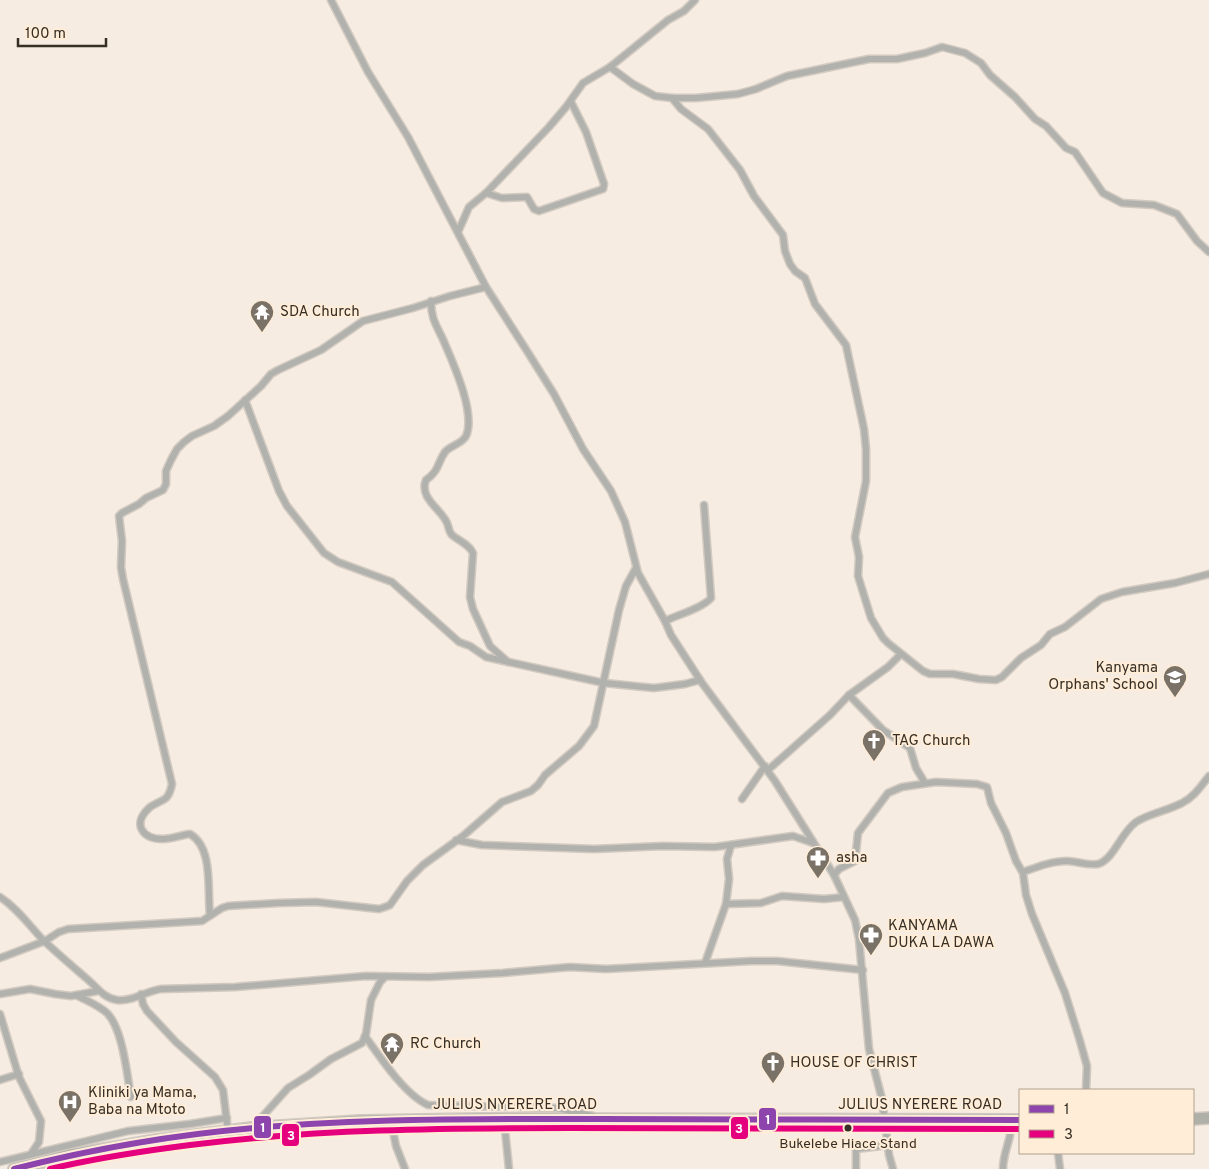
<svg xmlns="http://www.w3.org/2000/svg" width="1209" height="1169" font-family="Overpass,sans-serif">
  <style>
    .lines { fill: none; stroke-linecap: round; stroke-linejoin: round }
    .street-casing { stroke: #d2cac1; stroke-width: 9 }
    .highway-casing { stroke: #d2cac1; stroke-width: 14 }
    .street { stroke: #b1b2ae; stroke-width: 6 }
    .highway { stroke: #afb0a8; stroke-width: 11 }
    .bus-1-casing { stroke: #ffedd8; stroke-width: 10 }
    .bus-2-casing { stroke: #ffedd8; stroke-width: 10 }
    .bus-1 { stroke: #8e44ad; stroke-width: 6 }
    .bus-2 { stroke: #e5007d; stroke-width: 6 }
    .bus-dot { fill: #372f25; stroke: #ffedd8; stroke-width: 2 }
    .labels { text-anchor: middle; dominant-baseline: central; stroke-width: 4; stroke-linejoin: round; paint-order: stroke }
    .bus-label { font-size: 14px; fill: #372f25; stroke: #ffedd8 }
    .poi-label { font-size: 15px; fill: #372f25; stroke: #ffedd8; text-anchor: start }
    .street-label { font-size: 15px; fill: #372f25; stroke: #ffedd8 }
    .line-badge { stroke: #ffedd8; stroke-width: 2 }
    .badge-label { font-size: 14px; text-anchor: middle; font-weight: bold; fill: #fff }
  </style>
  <rect width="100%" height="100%" fill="#f6ece1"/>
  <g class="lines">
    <g class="street-casing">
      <g id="street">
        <polyline points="331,0 368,72 408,137 486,287 527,351 554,394 583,449 611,491 625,522 638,573 665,621 671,635 702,683 775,781 834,875 855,920 859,939 869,1049 882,1099 889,1155 893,1169"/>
        <polyline points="610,67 633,84 655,96 672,98 696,98 738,94 756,89 787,76 869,59 897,59 925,53 942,47 965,53 981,63 990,75 1015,97 1035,119 1046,126 1066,148 1075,152 1103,193 1122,203 1154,205 1177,214 1197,241 1209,252"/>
        <polyline points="672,98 681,109 708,129 740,170 754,196 783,235 785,251 790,264 795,271 805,278 815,304 846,345 864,429 866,449 866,481 855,537 859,557 858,576 871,618 883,638 888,643 923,671 930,674 953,674 979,679 996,680 1002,677 1021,658 1041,645 1050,634 1065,627 1101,599 1122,592 1175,583 1209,574"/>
        <polyline points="486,193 502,198 527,197 534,209 539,211 603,189 604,184 586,132 571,102"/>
        <polyline points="458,232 469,207 486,193 549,127 566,107 583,83 610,67 668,20 684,11 695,0"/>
        <path d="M431 301C431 321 438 327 445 344 454 365 476 414 466 436 462 444 451 445 445 452 437 463 440 470 426 480 419 497 439 508 446 521 449 525 448 531 452 535 459 541 469 544 473 553L470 597 473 609 490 646 508 662"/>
        <polyline points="245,400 279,491 287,506 324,553 338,562 392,582 459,642 470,646 486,657 604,683 654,688 685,684 700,680"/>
        <path d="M665 621C677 615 703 608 711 598L704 505"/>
        <polyline points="849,695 883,730 910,748 916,768 925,783"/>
        <polyline points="768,770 830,715 849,695 888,667 901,654"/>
        <polyline points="742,799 765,766"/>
        <polyline points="456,840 482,845 594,849 663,846 715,847 793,836 813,843"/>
        <path d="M1023 872C1037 867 1052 861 1067 861 1077 861 1088 866 1098 864 1114 859 1120 834 1136 822 1150 813 1167 811 1182 803 1194 797 1201 786 1209 776"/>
        <polyline points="834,875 839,869 855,861 858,833 888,793 902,787 936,782 977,784 987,787 991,803 1006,833 1016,861 1023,873 1026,895 1032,914 1065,993 1080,1041 1087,1066 1086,1090"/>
        <path d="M0 897C17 908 29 925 43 940 57 953 72 966 86 978 96 986 103 998 117 1000 132 1002 146 991 161 989L235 987 366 976 429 977 503 973 570 967 606 969 751 961H777L863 970"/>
        <polyline points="726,904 761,903 782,896 824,899 844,897"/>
        <path d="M210 915C207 891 214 848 190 834 181 835 172 839 163 839 142 839 132 824 149 808 153 804 161 802 166 798 170 794 171 789 172 784L123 579 121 567 122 541 119 516 122 513 139 504 146 498 163 490 166 484V471L171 460 177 449 184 442 192 436 214 426 228 416 261 386 271 374 278 370 321 350 363 321 413 308 450 296 486 287"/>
        <polyline points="0,958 45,941 59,932 68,929 202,921 222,908 228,906 278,903 316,902 379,909 385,907 390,905 407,881 423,865 463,836 502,802 531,791 538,785 545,775 579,746 594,726 619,610 626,586 636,568"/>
        <polyline points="705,963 726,904 729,879 727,859 731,845"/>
        <polyline points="0,994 30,989 55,994 71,996 98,991"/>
        <polyline points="141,994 143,1004 147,1011 176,1042 215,1077 223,1090 228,1131"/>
        <path d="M76 995C87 1001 98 1005 107 1013 123 1029 127 1075 131 1097"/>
        <polyline points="0,1014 19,1077 41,1121 39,1142 31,1154"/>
        <path d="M365 1036C380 1057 405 1095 428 1105L557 1108 593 1116"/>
        <polyline points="0,1080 19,1074"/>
        <polyline points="504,1120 509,1169"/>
        <polyline points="391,1121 396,1146 405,1169"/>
        <polyline points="253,1127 288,1088 309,1075 331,1059 362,1043 366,1034 371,1000 380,982 385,977"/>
        <polyline points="1058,1153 1060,1169"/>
        <polyline points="0,1162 128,1131 190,1124 227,1118"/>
        <polyline points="856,1169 856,1149 888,1145"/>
        <path d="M1003 1169C1003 1151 1012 1139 1012 1120"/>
      </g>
    </g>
    <g class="highway-casing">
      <g id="highway">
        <polyline points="1193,1119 1209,1118"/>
        <polyline points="14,1169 70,1155 157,1140 252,1128 360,1121 481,1119 1020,1120"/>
      </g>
    </g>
    <use href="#street" class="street"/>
    <use href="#highway" class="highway"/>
    <g class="bus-1-casing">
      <path id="bus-1" d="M14 1169C92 1149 173 1135 254 1128 369 1118 484 1119 599 1119 739 1119 880 1120 1020 1120"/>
    </g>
    <g class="bus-2-casing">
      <path id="bus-2" d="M50 1169C96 1158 143 1151 190 1145 316 1129 443 1128 570 1128 720 1128 870 1128 1020 1129"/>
    </g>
    <use href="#bus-1" class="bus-1"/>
    <use href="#bus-2" class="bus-2"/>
  </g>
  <defs>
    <g id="temple-pin" transform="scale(1.25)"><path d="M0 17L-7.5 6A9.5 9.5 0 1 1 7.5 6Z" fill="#7a7167" stroke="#ffedd8"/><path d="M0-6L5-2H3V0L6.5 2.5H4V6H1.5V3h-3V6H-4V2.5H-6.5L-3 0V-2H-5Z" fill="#fff"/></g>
    <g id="school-pin" transform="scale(1.25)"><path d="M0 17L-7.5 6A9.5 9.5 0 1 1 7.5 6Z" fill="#7a7167" stroke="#ffedd8"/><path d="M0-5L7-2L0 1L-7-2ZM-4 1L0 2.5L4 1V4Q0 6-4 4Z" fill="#fff"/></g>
    <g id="church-pin" transform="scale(1.25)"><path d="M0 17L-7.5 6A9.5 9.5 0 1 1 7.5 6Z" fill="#7a7167" stroke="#ffedd8"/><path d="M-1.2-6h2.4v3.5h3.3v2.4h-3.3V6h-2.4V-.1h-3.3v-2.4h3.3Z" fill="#fff"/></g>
    <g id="pharmacy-pin" transform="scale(1.25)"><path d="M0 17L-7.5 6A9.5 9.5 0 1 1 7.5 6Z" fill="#7a7167" stroke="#ffedd8"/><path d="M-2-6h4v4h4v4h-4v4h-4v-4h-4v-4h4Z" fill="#fff"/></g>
    <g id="hospital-pin" transform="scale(1.25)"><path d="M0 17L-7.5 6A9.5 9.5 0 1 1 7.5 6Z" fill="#7a7167" stroke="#ffedd8"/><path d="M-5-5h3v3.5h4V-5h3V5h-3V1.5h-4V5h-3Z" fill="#fff"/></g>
  </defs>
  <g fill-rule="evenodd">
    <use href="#temple-pin" x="262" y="312"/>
    <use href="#school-pin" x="1175" y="677"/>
    <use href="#church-pin" x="874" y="741"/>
    <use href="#pharmacy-pin" x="818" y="858"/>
    <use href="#pharmacy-pin" x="871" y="935"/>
    <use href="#temple-pin" x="392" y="1044"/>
    <use href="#church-pin" x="773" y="1063"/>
    <use href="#hospital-pin" x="70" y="1102"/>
  </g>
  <circle class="bus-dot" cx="848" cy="1128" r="4.5"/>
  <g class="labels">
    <g class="bus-label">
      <text x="848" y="1144">Bukelebe Hiace Stand</text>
    </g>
    <g class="poi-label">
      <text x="280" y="312">SDA Church</text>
      <text x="1158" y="668" text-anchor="end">Kanyama<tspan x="1158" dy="17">Orphans' School</tspan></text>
      <text x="892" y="741">TAG Church</text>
      <text x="836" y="858">asha</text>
      <text x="888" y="926">KANYAMA<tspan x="888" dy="17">DUKA LA DAWA</tspan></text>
      <text x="410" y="1044">RC Church</text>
      <text x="790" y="1063">HOUSE OF CHRIST</text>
      <text x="88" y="1093">Kliniki ya Mama,<tspan x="88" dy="17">Baba na Mtoto</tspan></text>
    </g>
    <g class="street-label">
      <text x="515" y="1105">JULIUS NYERERE ROAD</text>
      <text x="920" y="1105">JULIUS NYERERE ROAD</text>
    </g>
  </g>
  <g class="line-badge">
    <rect x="758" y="1107" width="19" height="24" rx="5" fill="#8e44ad"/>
    <rect x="253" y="1115" width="19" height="24" rx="5" fill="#8e44ad"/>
    <rect x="730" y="1116" width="19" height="24" rx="5" fill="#e5007d"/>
    <rect x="281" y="1123" width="19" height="24" rx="5" fill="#e5007d"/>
  </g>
  <g class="badge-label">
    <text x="768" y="1124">1</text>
    <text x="263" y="1132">1</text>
    <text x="739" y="1133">3</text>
    <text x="291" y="1140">3</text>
  </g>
  <rect x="1019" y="1089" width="175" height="65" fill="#ffedd8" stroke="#afa190"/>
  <rect x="1029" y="1105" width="25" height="8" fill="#8e44ad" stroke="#afa190"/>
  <text x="1064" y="1114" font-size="15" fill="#372f25">1</text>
  <rect x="1029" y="1130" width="25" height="8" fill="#e5007d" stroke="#afa190"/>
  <text x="1064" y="1139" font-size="15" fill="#372f25">3</text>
  <path d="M18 38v8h88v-8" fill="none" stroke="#372f25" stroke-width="2.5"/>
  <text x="25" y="38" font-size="15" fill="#372f25" stroke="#ffedd8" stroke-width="4" paint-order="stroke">100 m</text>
</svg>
